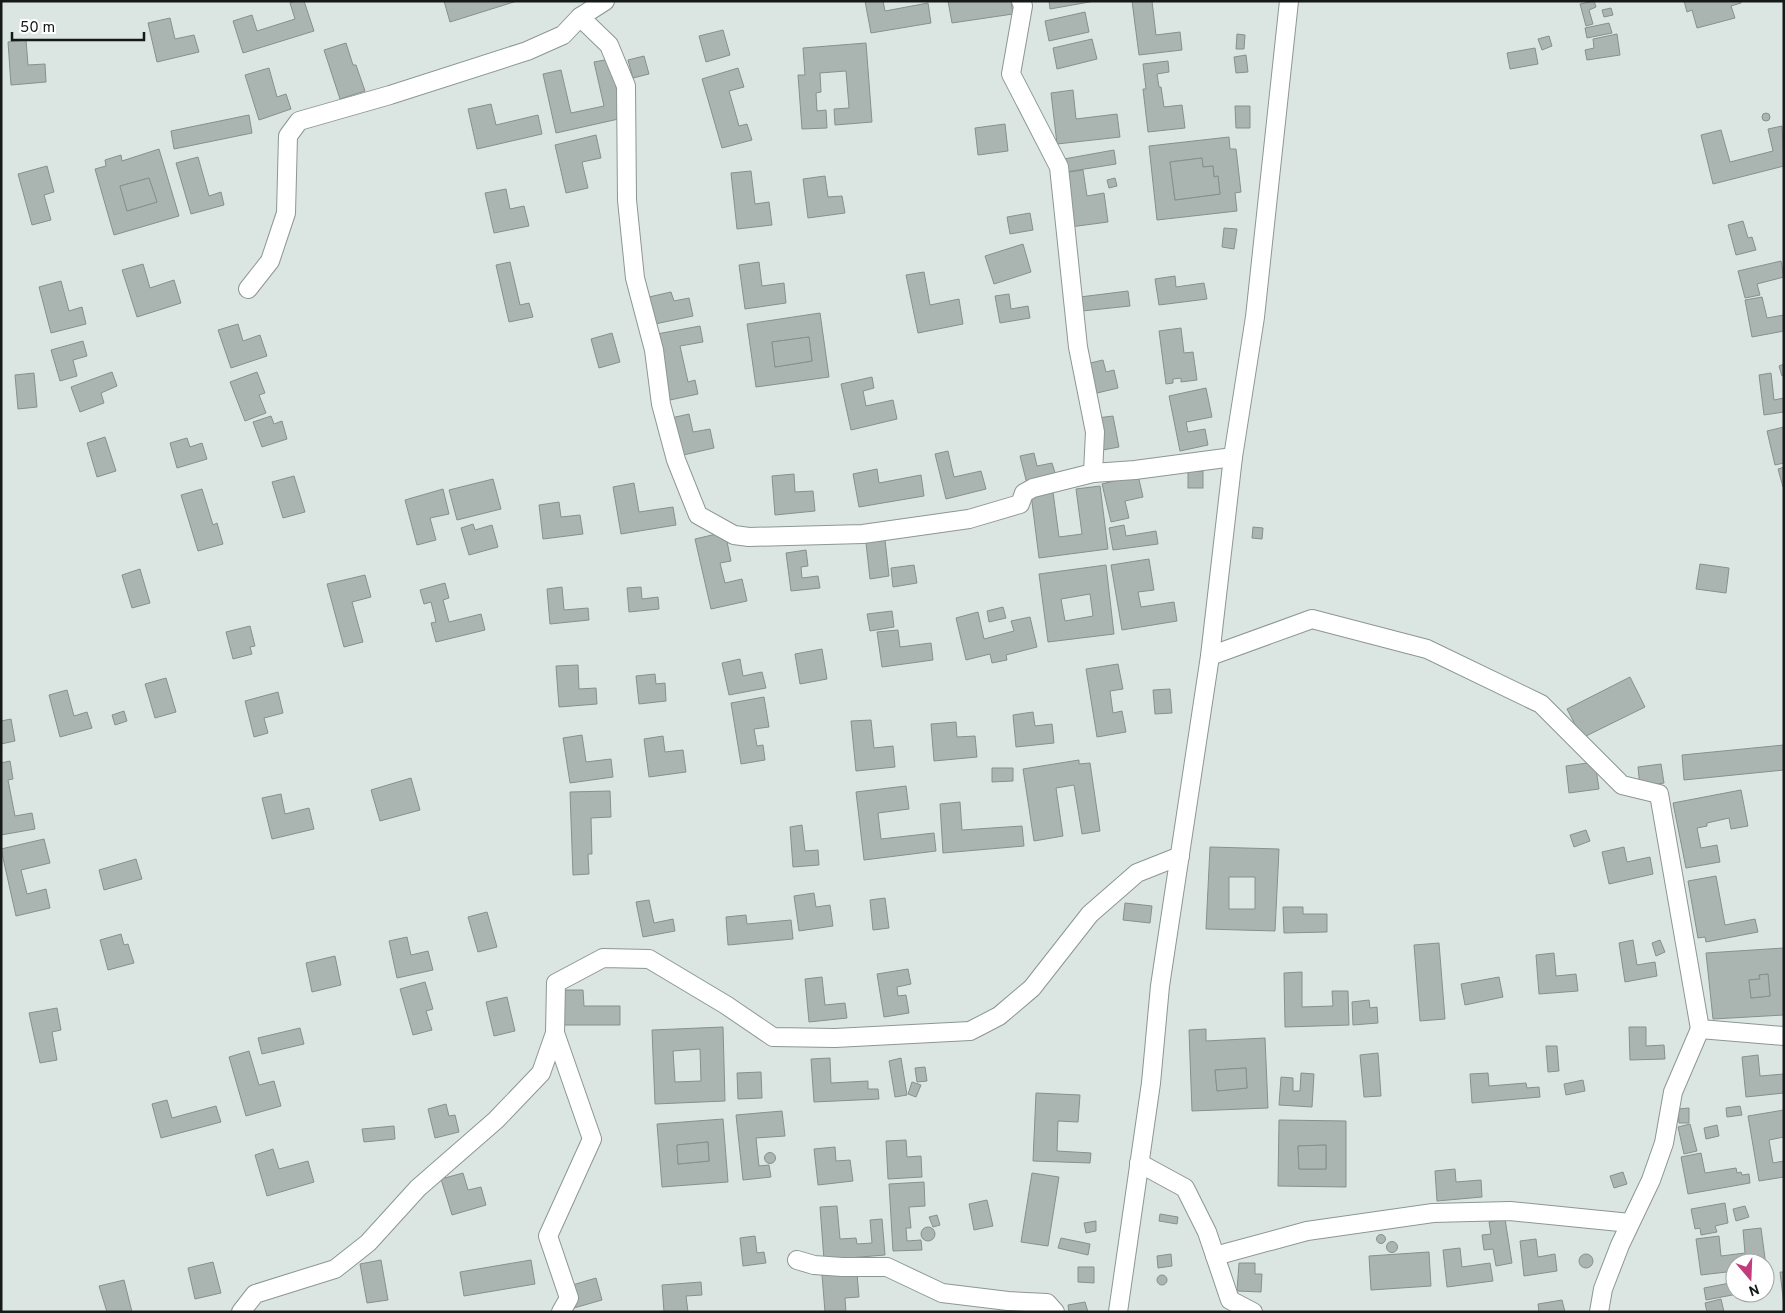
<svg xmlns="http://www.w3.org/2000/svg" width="1785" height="1313" font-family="Overpass,sans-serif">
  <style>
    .building { fill: #aab5b2; stroke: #86918e; fill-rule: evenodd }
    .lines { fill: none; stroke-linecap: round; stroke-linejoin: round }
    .minor-casing { stroke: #8c9793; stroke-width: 20 }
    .minor { stroke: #fff; stroke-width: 18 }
  </style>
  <rect width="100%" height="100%" fill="#dbe6e2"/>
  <g class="building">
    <polygon points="295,1 304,1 314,31 243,53 233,21 252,15 257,31 295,19 290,3"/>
    <polygon points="444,1 517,1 450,22"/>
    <polygon points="865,1 883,1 885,11 928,3 931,23 871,33"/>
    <polygon points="948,1 1011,1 1013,14 952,23"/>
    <polygon points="1049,1 1095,1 1050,9"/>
    <polygon points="1132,1 1152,1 1156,35 1180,32 1182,50 1139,55"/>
    <polygon points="1594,1 1596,7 1589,10 1593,24 1586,26 1580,4"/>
    <polygon points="1684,1 1741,1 1741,3 1731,6 1735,18 1697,28 1692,10 1687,12"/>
    <polygon points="1611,8 1613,15 1604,17 1602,10"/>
    <polygon points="1085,12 1089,32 1049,41 1045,21"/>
    <polygon points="170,18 175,39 194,35 199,52 157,62 148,23"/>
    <polygon points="1609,23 1612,33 1587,38 1585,28"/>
    <polygon points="723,30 730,55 706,62 699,36"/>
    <polygon points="1237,34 1245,35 1244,49 1236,49"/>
    <polygon points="1617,34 1620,55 1587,60 1585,50 1594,48 1593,39"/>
    <polygon points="1549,36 1552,46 1542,50 1538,39"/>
    <polygon points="1092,39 1097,59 1057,69 1053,48"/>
    <polygon points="26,40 28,65 45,64 46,82 11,85 8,42"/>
    <polygon points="346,43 353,65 356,65 365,91 340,99 324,50"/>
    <polygon points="866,43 872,122 835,125 834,109 849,108 846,71 820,73 821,92 816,93 817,111 826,110 827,128 802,129 798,75 805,75 803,48"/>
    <polygon points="1535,48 1538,64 1510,69 1507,53"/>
    <polygon points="1246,55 1248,72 1236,73 1234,57"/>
    <polygon points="644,56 649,74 633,78 628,60"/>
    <polygon points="610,59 623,118 556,133 543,74 561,70 571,113 604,106 594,62"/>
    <polygon points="1168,61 1169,72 1157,74 1159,87 1161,87 1164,107 1182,105 1185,128 1148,132 1143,89 1146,89 1143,64"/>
    <polygon points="269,68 277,97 286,94 291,109 259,120 245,75"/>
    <polygon points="738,68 744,87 729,91 739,126 747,124 752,140 722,148 702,79"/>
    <polygon points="1073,90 1076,119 1117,114 1120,137 1057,144 1051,93"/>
    <polygon points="491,104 496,125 538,115 542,134 477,149 468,109"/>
    <polygon points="1235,106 1250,106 1250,128 1236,128"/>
    <circle cx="1766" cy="117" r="4"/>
    <polygon points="249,115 252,133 174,149 171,131"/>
    <polygon points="1005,124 1008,151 978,155 975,128"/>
    <polygon points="1782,126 1784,166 1713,184 1701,135 1721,130 1730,162 1773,151 1768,129"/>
    <polygon points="596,135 601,158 582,162 588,188 566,193 555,145"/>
    <path d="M1229 137 1230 149H1236L1241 192 1235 193 1237 211 1157 220 1149 146ZM1202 158 1203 167 1213 166 1214 177 1218 176 1220 194 1175 200 1170 162Z"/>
    <path d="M159 149 179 216 114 235 95 169 106 166 105 160 121 155 122 161ZM149 178 157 202 127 211 120 186Z"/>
    <polygon points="1114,150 1116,164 1066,172 1064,159"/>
    <polygon points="198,157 209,196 221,192 224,205 191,214 176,163"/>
    <polygon points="1202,158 1203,167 1213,166 1214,177 1218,176 1220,194 1175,200 1170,162"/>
    <polygon points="47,166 54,192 44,195 51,220 32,225 18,174"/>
    <polygon points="1083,170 1087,196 1104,193 1108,222 1070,227 1062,173"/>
    <polygon points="751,171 755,204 769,202 772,225 737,229 731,173"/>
    <polygon points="825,176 828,197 842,196 845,213 808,218 803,179"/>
    <polygon points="149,178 157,202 127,211 120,186"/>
    <polygon points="1115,178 1117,186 1109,188 1107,180"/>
    <polygon points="506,189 510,209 524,206 529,226 494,233 485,193"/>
    <polygon points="1030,213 1033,230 1010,234 1007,217"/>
    <polygon points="1743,221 1748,238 1752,237 1756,250 1736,255 1728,225"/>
    <polygon points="1224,228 1237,229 1234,249 1222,247"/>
    <polygon points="1023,244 1031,272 994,284 985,256"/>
    <polygon points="1781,261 1784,277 1757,284 1760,295 1745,298 1738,271"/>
    <polygon points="510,262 520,305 529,303 533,317 509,322 496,265"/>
    <polygon points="759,262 762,286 784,283 786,303 745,309 739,265"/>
    <polygon points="143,264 150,288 174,280 181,303 137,317 122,270"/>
    <polygon points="924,272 930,305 959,299 963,324 918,333 906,275"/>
    <polygon points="1175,276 1176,287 1204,283 1207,299 1159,305 1155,279"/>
    <polygon points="61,281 69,311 82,307 86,324 51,333 39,287"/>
    <polygon points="1128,291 1130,306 1082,311 1080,297"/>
    <polygon points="671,292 674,301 689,298 693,316 655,324 649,297"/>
    <polygon points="1009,294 1011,309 1028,306 1030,318 1000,323 995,296"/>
    <polygon points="1762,297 1767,318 1784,315 1784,331 1752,337 1745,300"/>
    <path d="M820 313 829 377 756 387 747 324ZM809 337 812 361 775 367 772 342Z"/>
    <polygon points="238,324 243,341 260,335 267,356 231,368 218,330"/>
    <polygon points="700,326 703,342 680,346 688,382 695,380 698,394 670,400 657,334"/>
    <polygon points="1181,328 1184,353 1193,352 1197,380 1181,382 1181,378 1173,379 1173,383 1166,384 1159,331"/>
    <polygon points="612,333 620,362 599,368 591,339"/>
    <polygon points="809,337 812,361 775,367 772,342"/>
    <polygon points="83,341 87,356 73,360 77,376 60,381 51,350"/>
    <polygon points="1103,360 1106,372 1114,370 1118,388 1093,394 1086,364"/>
    <polygon points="1784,364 1784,375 1782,376 1779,366"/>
    <polygon points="112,372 117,386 101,393 104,403 80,412 71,387"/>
    <polygon points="257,372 265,393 259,395 266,413 245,421 230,382"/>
    <polygon points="34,373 37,407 18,409 15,375"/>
    <polygon points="1771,373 1774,400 1784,398 1784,412 1764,415 1759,375"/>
    <polygon points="872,377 874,388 863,391 866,406 893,400 897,419 851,430 841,384"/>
    <polygon points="1206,388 1212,417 1186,422 1188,432 1205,429 1208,445 1180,451 1169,396"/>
    <polygon points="689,414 693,432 710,429 714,448 679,456 671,418"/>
    <polygon points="271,416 274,424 282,421 287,439 262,447 253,422"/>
    <polygon points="1113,416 1119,447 1103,450 1097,418"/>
    <polygon points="1784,427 1784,463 1775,465 1767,431"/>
    <polygon points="105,437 116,471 97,477 87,443"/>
    <polygon points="187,438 190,447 202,443 207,459 177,468 170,443"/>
    <polygon points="948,451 954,477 981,471 986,489 946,499 935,454"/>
    <polygon points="1034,453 1037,466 1052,463 1056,476 1027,484 1020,456"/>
    <polygon points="1784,467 1784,487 1783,487 1778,469"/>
    <polygon points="877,469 879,483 921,475 924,496 859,507 853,474"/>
    <rect x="1188" y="471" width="15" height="17"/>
    <polygon points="794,474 795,492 813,491 815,511 775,515 772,476"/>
    <polygon points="1138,475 1143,497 1125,501 1129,518 1111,522 1102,484"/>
    <polygon points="294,476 305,512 283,518 272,482"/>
    <polygon points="493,479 501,509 457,520 449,490"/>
    <polygon points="634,483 639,512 673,507 676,525 621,534 613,487"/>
    <polygon points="1100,486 1108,549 1039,558 1031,494 1053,492 1059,537 1082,534 1076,489"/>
    <polygon points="202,489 213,525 217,523 223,544 198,551 181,495"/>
    <polygon points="443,489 449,514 430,518 436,540 417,545 405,500"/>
    <polygon points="559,502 561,517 580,515 583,534 543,539 539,505"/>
    <polygon points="473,524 475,530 492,525 498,547 469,555 461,528"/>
    <polygon points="1124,525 1126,536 1156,531 1158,544 1113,550 1109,528"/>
    <polygon points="1253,527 1263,528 1262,539 1252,538"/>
    <polygon points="725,532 731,561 720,563 725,583 742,579 747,601 711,609 695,539"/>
    <polygon points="885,540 889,576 870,579 866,543"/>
    <polygon points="806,550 808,566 801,567 802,578 818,576 820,588 791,591 786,553"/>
    <polygon points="1149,559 1154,590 1138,592 1141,607 1174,602 1177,621 1122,630 1111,565"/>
    <polygon points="1700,564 1729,568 1726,593 1696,589"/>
    <polygon points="914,565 917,583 893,587 891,568"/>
    <path d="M1106 565 1114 634 1048 642 1039 574ZM1090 594 1093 616 1065 621 1061 599Z"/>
    <polygon points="140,569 150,603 132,608 122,575"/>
    <polygon points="365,575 371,597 352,602 363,642 344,647 327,584"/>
    <polygon points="445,583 449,598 443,600 449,622 481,614 485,630 436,642 431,623 436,622 431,602 424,604 420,590"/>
    <polygon points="562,587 564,610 588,608 589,620 550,624 547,589"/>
    <polygon points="641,587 642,599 658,597 659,609 629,612 627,588"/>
    <polygon points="1003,607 1006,618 989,622 987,611"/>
    <polygon points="892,611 894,627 870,631 867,614"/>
    <polygon points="978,612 984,639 1014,631 1011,621 1030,617 1037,647 1006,655 1007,660 992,663 990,654 966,660 956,618"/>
    <polygon points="250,626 255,646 250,647 252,654 233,659 226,632"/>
    <polygon points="898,630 900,647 931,643 933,660 882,667 877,632"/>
    <polygon points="822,649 827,679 800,684 795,654"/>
    <polygon points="740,659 743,676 762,672 766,688 729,695 722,663"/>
    <polygon points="1118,664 1123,689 1110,691 1113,713 1122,711 1126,732 1097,737 1086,669"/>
    <polygon points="578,665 579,689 596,688 597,704 559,707 556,666"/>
    <polygon points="655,674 656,684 665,683 666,701 639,704 636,676"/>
    <polygon points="1630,677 1645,707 1582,738 1567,709"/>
    <polygon points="166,678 176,712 155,718 145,684"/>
    <polygon points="1170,689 1172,713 1155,714 1153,690"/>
    <polygon points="67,690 74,716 87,712 92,728 60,737 49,695"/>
    <polygon points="278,692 283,713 264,718 268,733 254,737 245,701"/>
    <polygon points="764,697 769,727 754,729 757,746 763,745 765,760 741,764 731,703"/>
    <polygon points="124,711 127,721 115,725 112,715"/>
    <polygon points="1033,712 1035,726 1052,724 1054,743 1016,747 1013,715"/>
    <polygon points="11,719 15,741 1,744 1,721"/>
    <polygon points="871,720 874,748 893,746 895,767 856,771 851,721"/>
    <polygon points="956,722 957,737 975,736 977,757 934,761 931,724"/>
    <polygon points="582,735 586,762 611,759 613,777 570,783 563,738"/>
    <polygon points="663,736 665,752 683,750 686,772 649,777 644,739"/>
    <polygon points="1784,745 1784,770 1684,780 1682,755"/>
    <polygon points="1079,760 1079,764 1090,763 1100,831 1082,834 1074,785 1056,788 1063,836 1034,841 1023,769"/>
    <polygon points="10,761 13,779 8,780 15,816 32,813 35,829 1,835 1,763"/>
    <polygon points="1595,762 1599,789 1569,793 1566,766"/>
    <polygon points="1661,764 1664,783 1640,787 1638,767"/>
    <polygon points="992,768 1013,768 1013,781 992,782"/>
    <polygon points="411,778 420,810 380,821 371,790"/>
    <polygon points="906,786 909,809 878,813 881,839 934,833 936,851 864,860 856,792"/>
    <polygon points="1741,790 1748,826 1731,829 1729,818 1707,823 1707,826 1697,828 1701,848 1717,845 1720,862 1686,868 1673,803"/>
    <polygon points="610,791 611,817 591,818 592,854 588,854 589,874 573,875 570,792"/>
    <polygon points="281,794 285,814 309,808 314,829 272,839 262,798"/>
    <polygon points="960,802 962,830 1022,826 1024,846 943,853 940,804"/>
    <polygon points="802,825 805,851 818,850 819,865 793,867 790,827"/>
    <polygon points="1586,830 1590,841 1574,847 1570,835"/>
    <polygon points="44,839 50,863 21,870 27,894 46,889 50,908 16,916 1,849"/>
    <path d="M1210 847 1279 849 1275 931 1206 929ZM1229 877H1255V909H1229Z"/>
    <polygon points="1624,847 1627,862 1650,857 1653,874 1609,884 1602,852"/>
    <polygon points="136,859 142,879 104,890 99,870"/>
    <polygon points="1716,876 1725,925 1755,919 1758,932 1706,942 1705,937 1698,938 1688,881"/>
    <polygon points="814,893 816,907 830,905 833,926 799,931 794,896"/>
    <polygon points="885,898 889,928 873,930 870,900"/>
    <polygon points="649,900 654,923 673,919 675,931 643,937 636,902"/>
    <polygon points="1125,903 1152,906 1150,923 1123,920"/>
    <polygon points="1283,907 1303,907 1303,914 1327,914 1327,932 1284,933"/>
    <polygon points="487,912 497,947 478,952 468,917"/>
    <polygon points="746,915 747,924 791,920 793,939 728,945 726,917"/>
    <polygon points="121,934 124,945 128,944 134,963 108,970 100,940"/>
    <polygon points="407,937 411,955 428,951 433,970 397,978 389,941"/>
    <polygon points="1633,940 1637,965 1655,962 1657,976 1625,982 1619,943"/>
    <polygon points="1660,940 1665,952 1656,956 1652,943"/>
    <polygon points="1439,943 1445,1019 1420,1021 1414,945"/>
    <path d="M1784 948V1015L1713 1019 1706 953ZM1768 974 1770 996 1751 998 1749 980 1760 979 1759 975Z"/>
    <polygon points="1554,953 1556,976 1576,974 1578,991 1539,994 1536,955"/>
    <polygon points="335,956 341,985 312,992 306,963"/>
    <polygon points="908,969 911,984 897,987 898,996 906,995 909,1013 884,1017 877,974"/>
    <polygon points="1302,972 1302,1007 1333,1006 1332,991 1348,991 1349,1025 1285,1027 1284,973"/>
    <polygon points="1768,974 1770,996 1751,998 1749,980 1760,979 1759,975"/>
    <polygon points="822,977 825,1005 845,1003 847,1018 809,1022 805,979"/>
    <polygon points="1499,977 1503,997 1465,1005 1461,984"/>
    <polygon points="425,982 433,1009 426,1011 432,1030 413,1035 400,989"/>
    <polygon points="564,990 583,990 584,1006 620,1006 620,1025 563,1025"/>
    <polygon points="507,997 515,1031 494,1036 486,1002"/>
    <polygon points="1369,1000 1370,1008 1377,1007 1378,1023 1353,1025 1352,1002"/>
    <polygon points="57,1008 61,1030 52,1032 57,1060 40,1063 29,1013"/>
    <path d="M723 1027 725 1101 655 1104 652 1030ZM700 1049 701 1081 675 1082 673 1051Z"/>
    <polygon points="1629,1027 1646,1027 1646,1046 1664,1045 1665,1059 1630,1060"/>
    <polygon points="300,1028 304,1044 262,1054 258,1038"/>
    <path d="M1206 1029V1041L1265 1038 1268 1108 1192 1111 1189 1030ZM1246 1068 1247 1088 1217 1091 1215 1070Z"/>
    <polygon points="1546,1046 1557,1046 1559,1071 1548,1072"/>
    <polygon points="249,1051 259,1085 274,1081 281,1106 246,1116 229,1057"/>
    <polygon points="1378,1053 1381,1096 1364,1097 1360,1055"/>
    <polygon points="1758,1055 1760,1076 1784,1074 1784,1093 1746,1097 1742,1057"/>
    <polygon points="830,1058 831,1083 868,1081 868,1089 878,1089 879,1099 814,1102 811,1059"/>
    <polygon points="901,1058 907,1095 895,1097 889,1061"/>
    <polygon points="925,1067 927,1081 917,1082 915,1068"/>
    <polygon points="1246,1068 1247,1088 1217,1091 1215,1070"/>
    <polygon points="761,1072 762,1098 738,1099 737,1073"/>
    <polygon points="1301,1073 1314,1074 1312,1107 1279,1105 1281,1077 1293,1078 1293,1091 1300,1091"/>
    <polygon points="1488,1073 1489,1086 1526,1083 1527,1088 1539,1087 1540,1097 1472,1103 1470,1074"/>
    <polygon points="1583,1080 1585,1091 1566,1095 1564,1084"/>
    <polygon points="912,1082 921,1085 916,1097 908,1094"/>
    <polygon points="1036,1093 1080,1095 1078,1122 1058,1121 1057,1151 1091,1153 1090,1163 1033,1161"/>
    <polygon points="167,1100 172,1118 216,1106 221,1122 161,1138 152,1104"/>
    <polygon points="446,1104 449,1116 455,1115 459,1132 435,1138 428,1109"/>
    <polygon points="1740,1106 1742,1115 1727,1117 1726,1108"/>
    <polygon points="1689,1108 1689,1123 1679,1123 1678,1109"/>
    <polygon points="1784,1110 1784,1137 1769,1140 1773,1163 1784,1161 1784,1177 1759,1181 1748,1116"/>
    <polygon points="782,1111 785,1136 756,1138 759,1166 769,1165 771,1177 743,1180 736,1115"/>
    <path d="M723 1119 728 1182 662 1187 657 1124ZM708 1142 709 1161 678 1164 677 1145Z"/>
    <path d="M1279 1120 1346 1121V1187L1278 1186ZM1326 1145V1169H1299L1298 1146Z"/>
    <polygon points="1690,1124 1697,1151 1684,1154 1678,1127"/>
    <polygon points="1717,1125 1719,1136 1706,1139 1704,1128"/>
    <polygon points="394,1126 395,1139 364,1142 362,1129"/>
    <polygon points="906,1140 907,1157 921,1156 922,1177 888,1179 886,1141"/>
    <polygon points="708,1142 709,1161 678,1164 677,1145"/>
    <polygon points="1326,1145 1326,1169 1299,1169 1298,1146"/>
    <polygon points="835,1147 836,1161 850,1160 853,1181 818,1185 814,1149"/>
    <polygon points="273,1149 279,1169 308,1161 314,1182 267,1196 255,1155"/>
    <circle cx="770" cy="1158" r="5.5"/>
    <polygon points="1701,1153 1705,1173 1736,1168 1737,1173 1741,1172 1742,1175 1749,1174 1750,1183 1688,1194 1681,1157"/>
    <polygon points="1455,1169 1456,1182 1481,1180 1482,1197 1437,1201 1435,1171"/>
    <polygon points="1623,1172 1627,1184 1614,1188 1610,1176"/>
    <polygon points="463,1173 468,1190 481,1187 486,1205 452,1215 441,1179"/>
    <polygon points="1032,1173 1059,1177 1048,1246 1021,1242"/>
    <polygon points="924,1182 925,1206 909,1207 911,1228 906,1228 907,1241 921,1240 922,1250 893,1251 889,1184"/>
    <polygon points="987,1200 993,1226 974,1230 969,1204"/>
    <polygon points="1725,1203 1728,1223 1715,1226 1717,1232 1701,1235 1700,1228 1695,1229 1691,1209"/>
    <polygon points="837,1206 840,1239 856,1238 857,1244 872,1243 870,1220 882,1219 885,1255 824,1260 820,1207"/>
    <polygon points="1745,1206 1749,1217 1736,1221 1733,1209"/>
    <polygon points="1160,1214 1178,1217 1177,1224 1159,1221"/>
    <polygon points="937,1215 940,1225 933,1227 929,1217"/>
    <polygon points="1505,1219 1512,1263 1496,1266 1493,1249 1484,1250 1482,1235 1491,1234 1489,1222"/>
    <polygon points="1096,1221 1096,1231 1086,1233 1084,1223"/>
    <circle cx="928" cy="1234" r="7"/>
    <polygon points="1761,1228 1766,1266 1765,1263 1735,1263 1735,1271 1701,1275 1696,1239 1719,1236 1721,1256 1745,1253 1743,1230"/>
    <circle cx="1381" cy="1239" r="4.5"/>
    <polygon points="755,1236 757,1253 764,1252 766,1263 743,1266 740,1238"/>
    <polygon points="1061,1238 1090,1244 1088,1255 1058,1248"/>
    <polygon points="1536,1239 1538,1257 1555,1254 1557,1271 1524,1276 1520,1241"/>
    <circle cx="1392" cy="1247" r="5.5"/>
    <polygon points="1460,1248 1462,1267 1490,1263 1493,1281 1447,1287 1443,1250"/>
    <polygon points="1429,1252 1431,1286 1371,1290 1369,1256"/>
    <circle cx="1586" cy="1261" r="7"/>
    <polygon points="1171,1254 1172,1266 1158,1268 1157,1256"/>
    <polygon points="381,1260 388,1300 367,1303 360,1264"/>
    <polygon points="531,1260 535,1284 464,1296 460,1272"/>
    <polygon points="213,1262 221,1293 195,1299 188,1268"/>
    <polygon points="1239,1263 1255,1263 1255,1274 1262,1274 1261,1292 1237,1291"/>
    <polygon points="1078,1267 1094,1267 1094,1283 1078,1282"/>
    <polygon points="1780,1272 1784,1272 1784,1306"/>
    <polygon points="857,1273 859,1297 845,1298 846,1312 825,1312 822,1275"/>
    <circle cx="1162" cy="1280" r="5"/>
    <polygon points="596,1278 602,1300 574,1308 569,1286"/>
    <polygon points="124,1280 132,1312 107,1312 99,1286"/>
    <polygon points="701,1282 702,1295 686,1296 688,1312 664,1312 662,1285"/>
    <polygon points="1735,1282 1735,1293 1743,1293 1706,1300 1704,1288"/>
    <polygon points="1721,1299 1724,1312 1707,1312 1705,1303"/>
    <polygon points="1562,1300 1565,1312 1539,1312 1538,1304"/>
    <polygon points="1085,1302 1088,1312 1069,1312 1068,1305"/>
  </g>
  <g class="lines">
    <g class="minor-casing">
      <g id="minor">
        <polyline points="1021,1 1023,6 1011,74 1059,167 1078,347 1095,432 1093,473"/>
        <polyline points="580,17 609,45 626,86 627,200 635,278 654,350 661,404 676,460 698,515 734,535 749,537 863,534 969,519 1020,504 1024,493 1033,488 1093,473 1135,470 1233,457"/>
        <polyline points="248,289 270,261 286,213 288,136 299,121 390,95 527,51 563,35 580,17 605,1"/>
        <polyline points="1210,656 1312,619 1427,649 1541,704 1622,785 1659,794 1700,1029 1784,1036"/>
        <polyline points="555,1033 592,1139 548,1236 569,1298 561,1312"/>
        <polyline points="1139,1163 1185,1188 1207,1232 1230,1300 1253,1312"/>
        <polyline points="1215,1256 1307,1231 1433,1213 1510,1211 1630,1223"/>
        <polyline points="797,1260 814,1265 842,1267 887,1267 942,1293 1008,1301 1047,1303 1055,1312"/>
        <polyline points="241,1312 255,1294 335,1269 368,1243 418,1188 496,1120 541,1073 555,1033 556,983 603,958 649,959 726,1005 773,1037 835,1038 970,1031 999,1016 1032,988 1090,914 1137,873 1180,856"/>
        <polyline points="1118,1312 1151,1083 1160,986 1210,656 1233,457 1255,317 1289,1"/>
        <polyline points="1599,1312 1603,1289 1620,1245 1651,1180 1664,1143 1673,1092 1700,1029"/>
      </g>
    </g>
    <use href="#minor" class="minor"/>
  </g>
  <rect width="1785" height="1313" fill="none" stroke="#151918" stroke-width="5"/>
  <g transform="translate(1750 1278) rotate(161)"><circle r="24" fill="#ffffff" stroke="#a1a3a3"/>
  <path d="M0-4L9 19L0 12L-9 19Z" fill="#c23c7d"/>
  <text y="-8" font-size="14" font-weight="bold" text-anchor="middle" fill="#151918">N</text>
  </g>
  <path d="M12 32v8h132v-8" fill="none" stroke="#151918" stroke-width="2.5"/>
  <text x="20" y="32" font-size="15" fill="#151918" stroke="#ffffff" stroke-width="4" paint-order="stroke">50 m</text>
</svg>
